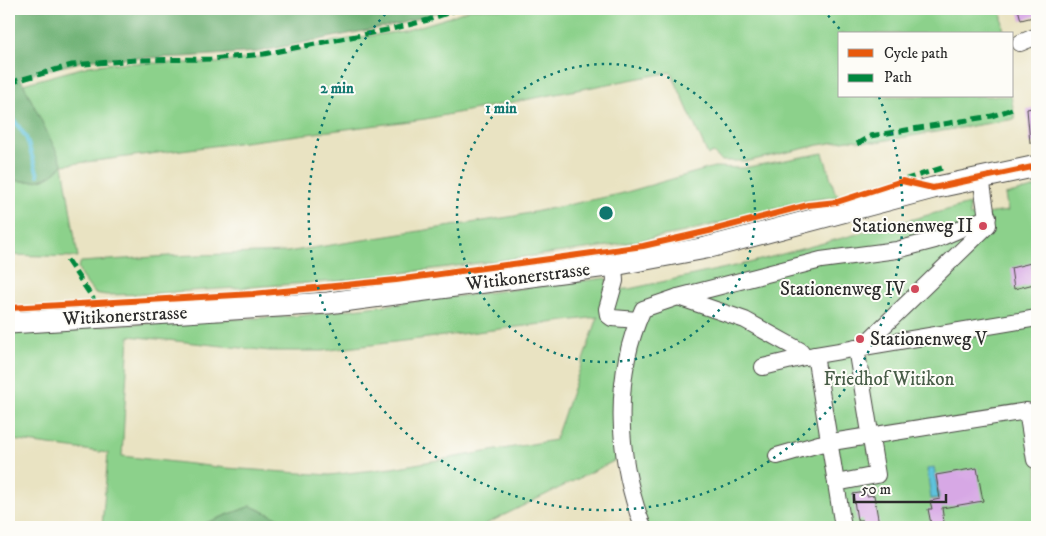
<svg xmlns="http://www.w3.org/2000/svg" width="1046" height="536" font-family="'IM FELL DW Pica',serif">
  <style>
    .green { fill: #8cd18b; stroke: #5c7e5b; fill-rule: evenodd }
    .forest { fill: #71b377; stroke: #4e6f51 }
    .water { fill: #5ec2dc; stroke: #447684 }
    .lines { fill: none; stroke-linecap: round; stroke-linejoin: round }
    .stream { stroke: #5ec2dc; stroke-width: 4 }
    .building { fill: #d7a8e5 }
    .minor-casing { stroke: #484742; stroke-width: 18 }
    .major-casing { stroke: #484742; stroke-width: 23 }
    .minor { stroke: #fff; stroke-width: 16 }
    .major { stroke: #fff; stroke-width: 21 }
    .quiet { stroke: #00873e; stroke-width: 5; stroke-dasharray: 10 5; stroke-linecap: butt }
    .cycleway-casing { stroke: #fdfcf7; stroke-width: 9 }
    .cycleway { stroke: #e8590c; stroke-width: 6 }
    .ring { fill: none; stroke: #0f766e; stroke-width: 2.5; stroke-dasharray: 2.5 5 }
    .poi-dot { fill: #d1495b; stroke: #fdfcf7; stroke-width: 2 }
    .labels { text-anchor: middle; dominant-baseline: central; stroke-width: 4; stroke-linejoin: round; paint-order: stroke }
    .poi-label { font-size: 19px; fill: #2b2b2b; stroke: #fdfcf7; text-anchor: end }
    .street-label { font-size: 19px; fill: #2b2b2b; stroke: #fdfcf7 }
    .park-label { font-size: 19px; fill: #485d48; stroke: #fdfcf7 }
    .centre { fill: #0f766e; stroke: #fdfcf7; stroke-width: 2.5 }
    .ring-label { font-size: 15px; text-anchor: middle; font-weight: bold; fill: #0f766e; stroke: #fdfcf7; stroke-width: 4; stroke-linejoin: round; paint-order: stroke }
  </style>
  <rect width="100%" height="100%" fill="#fdfcf7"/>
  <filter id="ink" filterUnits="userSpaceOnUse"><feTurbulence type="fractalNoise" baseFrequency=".02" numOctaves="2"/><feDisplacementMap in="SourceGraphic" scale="10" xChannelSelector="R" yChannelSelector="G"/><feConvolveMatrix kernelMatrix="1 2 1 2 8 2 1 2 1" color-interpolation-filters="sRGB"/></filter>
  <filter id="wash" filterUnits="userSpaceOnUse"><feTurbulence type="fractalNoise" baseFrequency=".0096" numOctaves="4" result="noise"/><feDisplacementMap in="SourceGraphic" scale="20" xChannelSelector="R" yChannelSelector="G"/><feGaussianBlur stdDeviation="1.12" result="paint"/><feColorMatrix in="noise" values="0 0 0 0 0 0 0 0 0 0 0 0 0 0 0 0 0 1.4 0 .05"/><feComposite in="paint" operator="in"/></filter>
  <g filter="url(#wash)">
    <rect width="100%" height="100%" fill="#e9e3c2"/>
    <g class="green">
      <path d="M470 9H1001L1004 34H840V96H1011L1015 119 875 142 848 140 819 145 749 161H722L713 153 708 155 671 72 425 119 63 165 78 257 9 255V180C35 182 44 184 63 165L23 84 89 66 115 63H218L286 53 334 41 404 31 447 18Z"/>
      <polygon points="823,153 835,192 840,196 804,201 684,232 616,245 440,268 339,281 144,294 106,295 94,293 81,276 78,267 81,262 169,256 287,252 515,216 620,194 714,167 743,168"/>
      <path d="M1037 187V521L1019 527H636L618 459 480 527H298L251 506 195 527H102L108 453 12 440 13 330 297 316 606 278 609 290 629 289 749 263 969 204 970 216 1008 211 1005 195ZM598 317 555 440 392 468 330 475 226 468 122 456 129 336 270 351H322Z"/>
    </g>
    <g class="forest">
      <path d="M9 9H449L399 24 257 52 182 57 92 59 20 77 63 165C44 184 35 182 9 180Z"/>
      <polygon points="251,506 298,527 195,527"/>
    </g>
    <polygon class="water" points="934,467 939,498 931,499 927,469"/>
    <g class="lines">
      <polyline class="stream" points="9,113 26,137 38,175"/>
    </g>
    <g id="blocks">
      <g class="building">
        <polygon points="1018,9 1037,9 1037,16 1021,20"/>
        <polygon points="1037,107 1037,143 1030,143 1027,109"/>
        <polygon points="1031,263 1034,284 1014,289 1011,268"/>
        <polygon points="977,468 983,501 942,508 944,522 931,524 928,509 932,509 930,501 940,499 936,475"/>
        <polygon points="866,492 867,496 874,495 879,524 863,527 862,520 857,520 853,494"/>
      </g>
    </g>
  </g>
  <g filter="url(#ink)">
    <use href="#blocks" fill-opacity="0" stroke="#484742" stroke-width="1"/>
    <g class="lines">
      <g class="minor-casing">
        <g id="minor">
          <polyline points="1020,43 1037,36"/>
          <polyline points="614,265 615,281 607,309 608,315 612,318 638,320"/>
          <polyline points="678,297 745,320 801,351 804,357"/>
          <polyline points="862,347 988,225 981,177"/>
          <polyline points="815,355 836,483"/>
          <polyline points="763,367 804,357 1037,318"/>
          <polyline points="777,456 819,444 1027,411 1035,460 1037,460"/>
          <path d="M643 527C617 459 612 377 643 309L678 297 821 260 897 250 935 240 988 217"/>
          <polyline points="843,527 836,483 877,475 856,348"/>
        </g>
      </g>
      <g class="major-casing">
        <polyline id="major" points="9,323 328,303 614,265 706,248 933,188 1037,166"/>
      </g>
      <use href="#minor" class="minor"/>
      <use href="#major" class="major"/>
      <g class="quiet">
        <polyline points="9,83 72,65 137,60 211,59 264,54 392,29 428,20 458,9"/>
        <polyline points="857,144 870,136 992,116 1015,108"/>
        <polyline points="904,180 942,168"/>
        <polyline points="67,260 96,303 98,318"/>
      </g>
      <g class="cycleway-casing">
        <polyline id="cycleway" points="9,308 253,294 396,280 643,246 709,231 808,205 837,202 902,181 933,188 1037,166"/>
      </g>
      <use href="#cycleway" class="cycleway"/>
    </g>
  </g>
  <g class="ring">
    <circle cx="606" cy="213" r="149"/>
    <path d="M823 10A297 297 0 0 1 842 32M879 97A297 297 0 1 1 389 10"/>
  </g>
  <g class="poi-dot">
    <circle cx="983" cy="226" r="5"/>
    <circle cx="915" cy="289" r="5"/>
    <circle cx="860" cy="339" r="5"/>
  </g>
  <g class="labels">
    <g class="poi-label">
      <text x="973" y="226">Stationenweg II</text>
      <text x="905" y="289">Stationenweg IV</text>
      <text x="870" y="339" text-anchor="start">Stationenweg V</text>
    </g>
    <g class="street-label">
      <text transform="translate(528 277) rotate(-7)">Witikonerstrasse</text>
      <text transform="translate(125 316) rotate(-3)">Witikonerstrasse</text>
    </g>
    <g class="park-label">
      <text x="889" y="379">Friedhof Witikon</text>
    </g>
  </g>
  <circle cx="606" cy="213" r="8" class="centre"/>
  <g class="ring-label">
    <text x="337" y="93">2 min</text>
    <text x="501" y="113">1 min</text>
  </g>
  <rect width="1046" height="536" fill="none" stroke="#fdfcf7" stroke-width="30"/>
  <rect x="838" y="32" width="175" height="65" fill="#fdfcf7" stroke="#a9a8a5"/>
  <rect x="848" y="49" width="25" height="8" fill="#e8590c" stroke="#a9a8a5"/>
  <text x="884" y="58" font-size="15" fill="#2b2b2b">Cycle path</text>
  <rect x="848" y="74" width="25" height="8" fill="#00873e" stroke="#a9a8a5"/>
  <text x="884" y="82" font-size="15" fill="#2b2b2b">Path</text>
  <path d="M854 494v8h92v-8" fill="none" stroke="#2b2b2b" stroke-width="2.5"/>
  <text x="861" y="494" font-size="15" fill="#2b2b2b" stroke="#fdfcf7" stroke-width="4" paint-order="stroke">50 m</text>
</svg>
